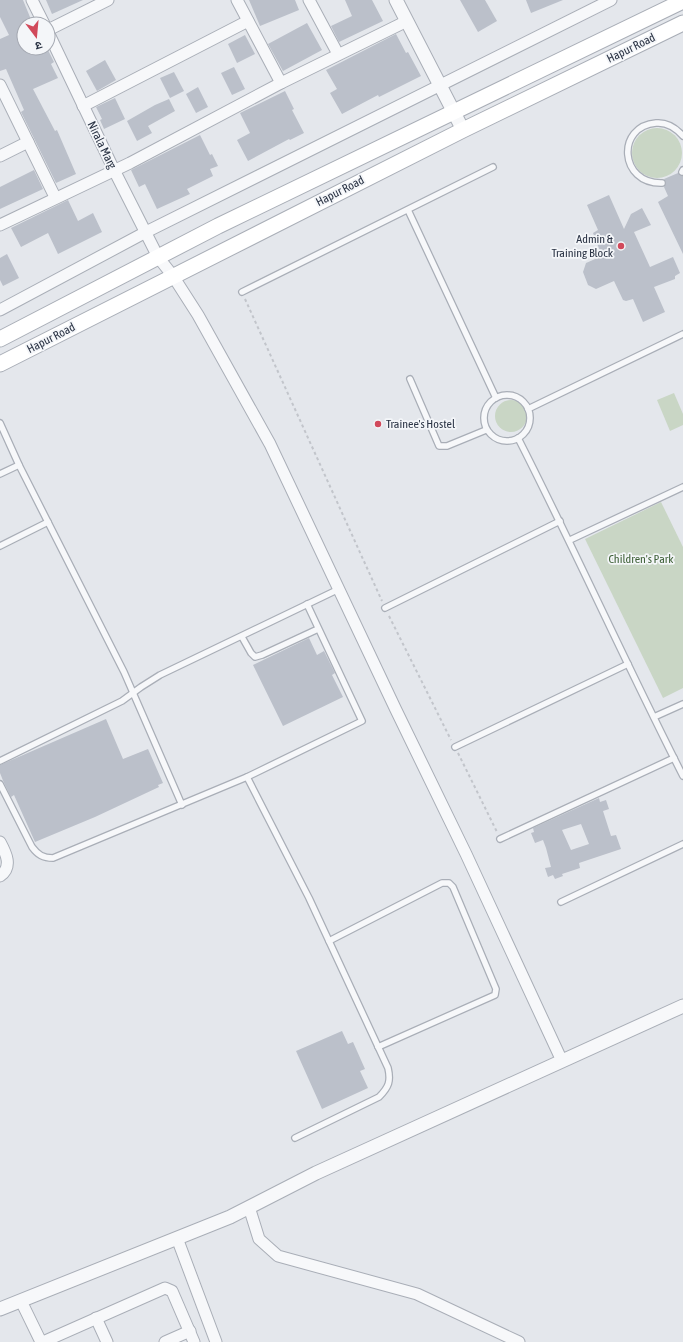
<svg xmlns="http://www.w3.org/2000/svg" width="683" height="1342" font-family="'Asap Condensed','Noto Sans Devanagari',sans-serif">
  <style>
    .green { fill: #c9d6c5 }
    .building { fill: #bbc0ca; fill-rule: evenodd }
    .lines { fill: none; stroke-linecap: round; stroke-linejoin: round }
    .service-casing { stroke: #a9aeb7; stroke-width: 8 }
    .minor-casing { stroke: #a9aeb7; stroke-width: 13 }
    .tertiary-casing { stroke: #a9aeb7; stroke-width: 15 }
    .secondary-casing { stroke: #a9aeb7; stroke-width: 17 }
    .path { stroke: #c2c5cb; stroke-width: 2; stroke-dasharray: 3 3; stroke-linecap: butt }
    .service { stroke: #f7f8fa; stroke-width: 5.5 }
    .minor { stroke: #f7f8fa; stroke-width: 11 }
    .tertiary { stroke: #f7f8fa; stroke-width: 13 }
    .secondary { stroke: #fff; stroke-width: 15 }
    .poi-dot { fill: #d1495b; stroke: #f4f6f9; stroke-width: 1.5 }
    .labels { text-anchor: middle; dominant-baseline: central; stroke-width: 3.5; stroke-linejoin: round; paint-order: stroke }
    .street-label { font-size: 12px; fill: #2b3445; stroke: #f4f6f9 }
    .poi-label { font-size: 12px; fill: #2b3445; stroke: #f4f6f9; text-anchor: end }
    .park-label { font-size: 12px; fill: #3f6138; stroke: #f4f6f9 }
  </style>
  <rect width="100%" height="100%" fill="#e4e7ec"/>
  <g class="green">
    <circle cx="657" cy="153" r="25"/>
    <polygon points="674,393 683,414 683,425 670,431 657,400"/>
    <circle cx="511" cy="416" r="16"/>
    <polygon points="661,502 683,547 683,688 663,698 585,539"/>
  </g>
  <g class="building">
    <polygon points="0,0 23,0 32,22 24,24 24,48 47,48 54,62 51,64 58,78 33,89 55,131 57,130 76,174 56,183 21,112 24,110 6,69 0,71 0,39 9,35 0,17"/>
    <polygon points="46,0 83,0 52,14"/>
    <polygon points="249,0 295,0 299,10 260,26"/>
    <polygon points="345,0 372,0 383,21 339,42 331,26 352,16"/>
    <polygon points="460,0 485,0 497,21 478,32"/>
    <polygon points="526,0 563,0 531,13"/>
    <polygon points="307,23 322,50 283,71 268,44"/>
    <polygon points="396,34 406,53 408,52 421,76 379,97 378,95 342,114 330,93 337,89 326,70"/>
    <polygon points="245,35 255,54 237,63 228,44"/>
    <polygon points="105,60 116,80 97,91 86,71"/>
    <polygon points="234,67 245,89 232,95 221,73"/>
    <polygon points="174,72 184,91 170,98 160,78"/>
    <polygon points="198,87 208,107 196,113 186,94"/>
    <polygon points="285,91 294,109 292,110 304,133 290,140 289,139 248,161 237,140 250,133 240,113"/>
    <polygon points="115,98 125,119 104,129 100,120 102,119 96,107"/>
    <polygon points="169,99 175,111 148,126 152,133 137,141 127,121 155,105"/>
    <polygon points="200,135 210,155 212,154 218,166 210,169 213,176 187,189 190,194 157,209 145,184 139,187 131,170"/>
    <polygon points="34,170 43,189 0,209 0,187"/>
    <polygon points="678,173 683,176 683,254 658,202 668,196 664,187 666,183 664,179"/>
    <polygon points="609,195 624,229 631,214 642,208 651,225 634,232 650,267 673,257 680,273 675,276 675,279 654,287 665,312 643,322 633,299 626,301 623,300 614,281 596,289 588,285 583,272 586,263 602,256 593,233 598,230 587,205"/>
    <polygon points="68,200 78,221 93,213 102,232 58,254 48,233 21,247 11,228"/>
    <polygon points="7,254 19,278 3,286 0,280 0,258"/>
    <polygon points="309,638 317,655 324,651 335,673 332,675 343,697 283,726 253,665"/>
    <polygon points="106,719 123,759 148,749 163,783 158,785 159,787 95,817 35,842 14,795 11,797 4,783 0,773 0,765"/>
    <path d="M599 798 600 802 606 800 609 809 603 811 611 836 616 835 621 849 579 863 580 868 562 874 563 876 555 879 553 875 548 877 545 868 551 867 546 848 543 840 535 843 531 833 534 832 533 828ZM581 824 589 844 571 850 562 830Z"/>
    <polygon points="342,1031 348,1044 353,1042 365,1069 360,1071 368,1088 322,1109 296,1051"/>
  </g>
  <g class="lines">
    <g class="service-casing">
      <g id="service">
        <polyline points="682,172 683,170"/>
        <path d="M662 183C619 184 616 126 656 123 667 122 676 128 683 136"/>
        <polyline points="408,210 496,398"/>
        <polyline points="242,292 493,167"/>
        <polyline points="410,379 439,446 447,446 486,430"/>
        <circle cx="507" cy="418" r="23"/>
        <polyline points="528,409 683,334"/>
        <polyline points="0,423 19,465 124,672 182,805"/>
        <path d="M518 438C575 550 626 664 683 776"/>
        <polyline points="0,474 19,465"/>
        <polyline points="570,540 683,487"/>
        <polyline points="0,546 48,522"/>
        <polyline points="385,608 560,521"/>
        <polyline points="242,637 251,653 255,657 262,655 318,629"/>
        <polyline points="654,717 683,704"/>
        <polyline points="455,747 628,664"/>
        <polyline points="0,761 122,701 141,687 160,675 339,589"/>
        <path d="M247 777 309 898 388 1068C391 1081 389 1087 379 1097L295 1138"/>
        <path d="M0 784 32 847C38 855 43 858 53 858L247 777 362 721 307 604"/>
        <polyline points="500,839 674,758"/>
        <polyline points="561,902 683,844"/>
        <polyline points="329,941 442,883 449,883 453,887 496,989 495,995 378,1047"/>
      </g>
    </g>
    <g class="minor-casing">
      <g id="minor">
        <polyline points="32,0 44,24"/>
        <polyline points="237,0 281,83"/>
        <polyline points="309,0 338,54"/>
        <polyline points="48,30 108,0"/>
        <polyline points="48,32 114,170 158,257 173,276 198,315 270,444 396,710 466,854 562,1061"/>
        <polyline points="0,85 55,197"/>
        <polyline points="83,106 248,21"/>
        <polyline points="0,156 28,142"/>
        <polyline points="0,225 130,163 281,83 407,21"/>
        <polyline points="0,310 146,232 611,0"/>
        <path d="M0 842C6 853 13 867 0 876"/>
        <polyline points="249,1207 259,1239 278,1256 417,1294 519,1342"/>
        <polyline points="177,1238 216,1342"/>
        <polyline points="21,1301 41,1342"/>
        <polyline points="96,1318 107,1342"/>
        <polyline points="43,1342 165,1288 172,1291 194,1342"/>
        <polyline points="165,1342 190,1331"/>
      </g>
    </g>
    <g class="tertiary-casing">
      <g id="tertiary">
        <polyline points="396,0 463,130"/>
        <polyline points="0,1309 230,1217 316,1173 683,1006"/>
      </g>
    </g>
    <g class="secondary-casing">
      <g id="secondary">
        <polyline points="0,339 218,226 683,1"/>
        <polyline points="0,364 463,130 683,23"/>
      </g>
    </g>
    <g class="path">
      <polyline points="245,299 382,601"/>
      <polyline points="389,616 451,740"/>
      <polyline points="458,753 497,832"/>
    </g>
    <use href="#service" class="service"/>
    <use href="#minor" class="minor"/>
    <use href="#tertiary" class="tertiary"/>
    <use href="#secondary" class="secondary"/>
  </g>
  <g class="poi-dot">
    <circle cx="621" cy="246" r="4"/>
    <circle cx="378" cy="424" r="4"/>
  </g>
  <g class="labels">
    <g class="street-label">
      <text transform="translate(631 48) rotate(-26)">Hapur Road</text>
      <text transform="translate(102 145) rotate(64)">Nirala Marg</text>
      <text transform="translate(340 191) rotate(-27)">Hapur Road</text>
      <text transform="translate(51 338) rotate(-27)">Hapur Road</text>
    </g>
    <g class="poi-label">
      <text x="613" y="239">Admin &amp;<tspan x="613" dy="14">Training Block</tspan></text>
      <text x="386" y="424" text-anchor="start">Trainee's Hostel</text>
    </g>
    <g class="park-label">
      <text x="641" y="559">Children's Park</text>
    </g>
  </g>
  <g transform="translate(36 36) rotate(164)"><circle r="19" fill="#f4f6f9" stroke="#a4a8b1"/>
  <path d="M0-3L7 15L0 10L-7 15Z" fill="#d1495b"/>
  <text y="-6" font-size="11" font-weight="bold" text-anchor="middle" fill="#2b3445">उ</text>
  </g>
</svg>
